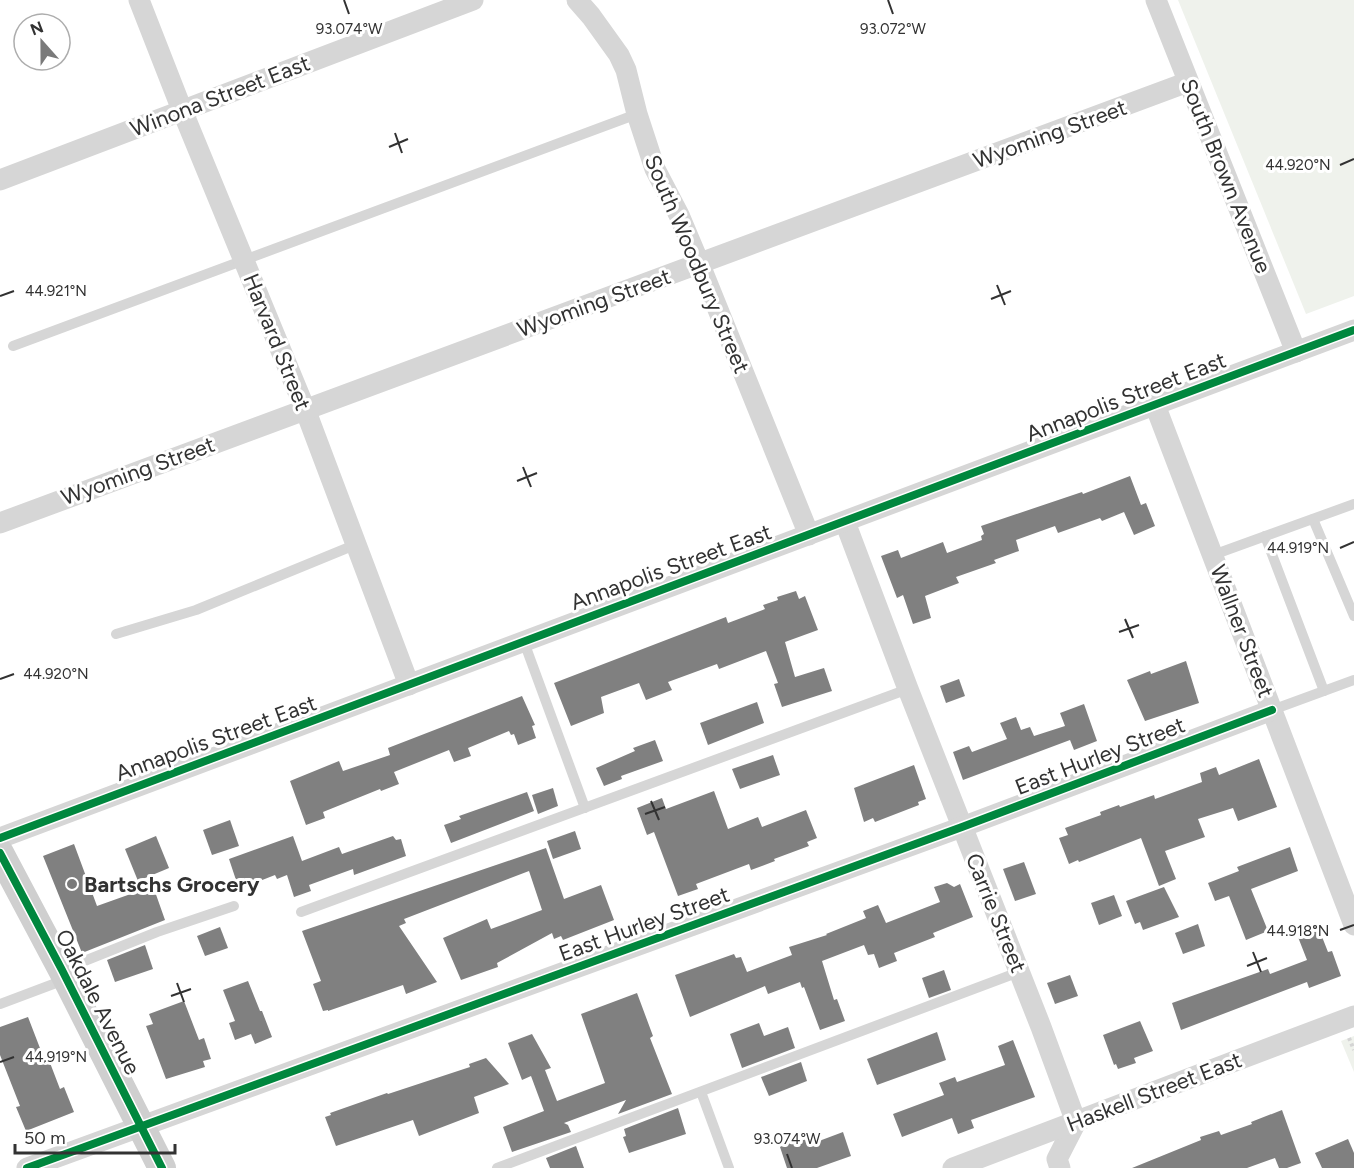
<svg xmlns="http://www.w3.org/2000/svg" width="1354" height="1168" font-family="Figtree,sans-serif">
  <style>
    .green { fill: #eff2ec }
    .building { fill: #808080 }
    .lines { fill: none; stroke-linecap: round; stroke-linejoin: round }
    .path { stroke: #d4d4d4; stroke-width: 4; stroke-dasharray: 3 3; stroke-linecap: butt }
    .lane { stroke: #d6d6d6; stroke-width: 10 }
    .street { stroke: #d6d6d6; stroke-width: 21 }
    .secondary { stroke: #cfcfcf; stroke-width: 28 }
    .cycleway-casing { stroke: #fff; stroke-width: 11 }
    .cycleway { stroke: #00873e; stroke-width: 8 }
    .ticks { fill: none; stroke: #323232; stroke-width: 2 }
    .poi-dot { fill: #7a7a7a; stroke: #fff; stroke-width: 2 }
    .labels { text-anchor: middle; dominant-baseline: central; stroke-width: 6; stroke-linejoin: round; paint-order: stroke }
    .street-label { font-size: 22px; fill: #323232; stroke: #fff }
    .poi-label { font-size: 22px; font-weight: bold; fill: #323232; stroke: #fff; text-anchor: start }
    .ticks-label { font-size: 15px; text-anchor: middle; fill: #323232; stroke: #fff; stroke-width: 6; stroke-linejoin: round; paint-order: stroke }
  </style>
  <rect width="100%" height="100%" fill="#fff"/>
  <g class="green">
    <polygon points="1178,0 1354,0 1354,296 1306,314"/>
    <polygon points="1354,1036 1354,1072 1341,1041"/>
  </g>
  <g class="building">
    <polygon points="1130,476 1141,505 1146,503 1155,526 1134,535 1124,512 1102,521 1100,518 1058,533 1055,526 1016,540 1019,551 994,560 996,563 956,577 959,583 925,596 931,618 913,624 903,595 897,598 881,556 898,550 901,558 943,542 947,553 982,540 981,536 984,534 981,526 1082,492 1083,494"/>
    <polygon points="796,591 799,599 805,596 818,630 785,642 795,677 824,668 832,691 782,707 774,684 778,683 766,651 719,669 717,664 668,682 672,690 646,700 639,683 601,697 604,713 571,726 554,683 726,617 728,623 765,609 763,605 778,600 777,597"/>
    <polygon points="1186,661 1199,703 1145,721 1127,680 1150,671 1151,674"/>
    <polygon points="959,679 965,696 946,703 940,686"/>
    <polygon points="522,696 535,725 532,726 536,738 518,745 514,734 511,735 509,731 468,748 471,756 454,762 449,750 394,772 399,784 381,791 380,789 323,812 325,818 306,825 290,781 339,761 343,771 390,755 388,748"/>
    <polygon points="757,702 764,723 708,745 700,723"/>
    <polygon points="1084,704 1097,741 1074,750 1070,740 963,780 953,752 969,746 972,752 1007,739 1000,723 1016,717 1021,730 1030,727 1034,736 1065,726 1060,713"/>
    <polygon points="655,740 663,761 621,776 622,779 604,786 596,768 635,751 633,748"/>
    <polygon points="773,755 780,775 740,789 732,769"/>
    <polygon points="1259,759 1277,807 1238,821 1233,808 1198,819 1205,837 1165,851 1176,879 1159,886 1141,838 1079,862 1078,860 1069,864 1059,838 1068,835 1065,828 1101,815 1100,812 1119,805 1120,807 1154,795 1155,799 1202,782 1200,773 1216,767 1219,775"/>
    <polygon points="914,765 926,799 918,802 919,805 875,822 873,818 864,822 854,788"/>
    <polygon points="553,788 558,806 538,814 532,795"/>
    <polygon points="714,791 728,829 758,817 762,827 806,810 817,838 807,842 809,846 774,859 775,861 751,870 749,864 696,884 698,889 678,896 654,832 647,835 637,808 662,798 666,809"/>
    <polygon points="527,792 534,811 451,843 444,825 461,819 459,816"/>
    <polygon points="230,820 239,846 212,855 203,830"/>
    <polygon points="575,831 581,849 553,859 547,841"/>
    <polygon points="156,836 169,868 138,881 125,849"/>
    <polygon points="293,836 302,861 339,847 342,854 393,836 396,840 401,839 406,856 354,875 353,869 309,885 311,891 294,897 287,875 277,879 275,875 239,889 229,859"/>
    <polygon points="74,844 97,906 153,886 165,920 82,953 43,856"/>
    <polygon points="1290,847 1298,871 1251,889 1268,931 1246,940 1229,896 1215,901 1208,883 1239,871 1237,867"/>
    <polygon points="546,848 564,899 601,885 614,920 563,940 561,936 554,939 552,933 497,963 498,967 461,980 443,938 487,919 491,929 542,910 529,871 404,919 406,923 399,926 437,982 406,994 403,985 328,1011 328,1010 323,1011 313,984 321,981 302,931"/>
    <polygon points="1024,862 1036,894 1015,901 1003,869"/>
    <polygon points="947,883 954,887 960,884 973,917 933,933 935,937 894,953 897,961 879,968 874,954 868,955 864,945 822,961 834,1000 837,999 845,1021 820,1030 804,987 802,988 800,982 768,994 765,986 690,1017 675,975 734,954 736,958 741,957 747,972 792,955 789,947 827,935 826,934 866,918 863,911 878,905 886,923 940,902 934,887"/>
    <polygon points="1164,887 1179,917 1143,930 1140,922 1135,924 1126,901"/>
    <polygon points="1114,895 1122,916 1099,925 1091,903"/>
    <polygon points="1198,924 1205,946 1183,954 1175,933"/>
    <polygon points="1317,924 1328,952 1332,951 1341,976 1309,988 1307,982 1181,1030 1172,1003 1268,969 1270,974 1307,960 1296,932"/>
    <polygon points="220,927 228,948 205,956 197,936"/>
    <polygon points="145,945 153,969 115,982 107,960"/>
    <polygon points="944,970 951,990 929,998 922,978"/>
    <polygon points="1070,975 1078,996 1055,1004 1047,983"/>
    <polygon points="248,981 260,1011 262,1011 272,1037 255,1044 251,1034 235,1040 229,1023 235,1021 223,990"/>
    <polygon points="637,993 653,1036 650,1038 672,1094 618,1114 626,1100 564,1123 568,1125 571,1132 512,1152 503,1127 544,1111 531,1076 522,1080 508,1043 532,1034 551,1068 545,1070 557,1101 605,1083 581,1014"/>
    <polygon points="184,1001 199,1040 204,1038 211,1059 203,1061 205,1067 166,1079 146,1026 153,1024 149,1014"/>
    <polygon points="28,1017 43,1056 47,1055 60,1089 64,1087 74,1112 26,1131 16,1107 20,1106 0,1055 0,1027"/>
    <polygon points="1140,1021 1153,1051 1134,1058 1136,1063 1118,1069 1116,1064 1114,1065 1103,1035"/>
    <polygon points="759,1023 764,1036 788,1027 795,1048 742,1068 730,1034"/>
    <polygon points="937,1032 946,1060 877,1085 867,1059"/>
    <polygon points="1013,1040 1035,1097 971,1120 974,1128 958,1134 952,1118 902,1137 893,1114 944,1095 939,1083 955,1077 957,1082 1005,1065 998,1046"/>
    <polygon points="486,1058 509,1084 474,1097 479,1113 419,1136 413,1120 336,1146 325,1117 331,1115 330,1113 387,1093 388,1094 470,1067 469,1064"/>
    <polygon points="801,1062 807,1081 769,1096 761,1077"/>
    <polygon points="678,1108 686,1134 629,1153 623,1137 626,1136 624,1129"/>
    <polygon points="1282,1110 1301,1163 1287,1168 1279,1168 1275,1158 1247,1168 1132,1168 1201,1140 1200,1137 1219,1131 1221,1135 1252,1124 1251,1122"/>
    <polygon points="815,1132 819,1141 843,1132 851,1156 817,1168 787,1168 779,1144"/>
    <polygon points="1348,1139 1354,1153 1354,1168 1322,1168 1315,1153"/>
    <polygon points="576,1146 584,1168 550,1168 546,1158"/>
  </g>
  <g class="lines">
    <polyline class="path" points="1349,1038 1354,1050"/>
    <g class="lane">
      <polyline points="13,346 637,114"/>
      <polyline points="1313,519 1354,616"/>
      <polyline points="1265,536 1324,691"/>
      <polyline points="1213,555 1354,504"/>
      <polyline points="116,634 196,610 357,544"/>
      <polyline points="524,642 585,808"/>
      <polyline points="1272,710 1354,680"/>
      <polyline points="301,912 908,689"/>
      <polyline points="62,970 157,932 234,906"/>
      <polyline points="0,1004 64,980"/>
      <polyline points="701,1092 729,1168"/>
      <polyline points="497,1168 1019,972"/>
    </g>
    <g class="street">
      <polyline points="139,0 182,110 305,409 409,685"/>
      <polyline points="577,0 591,16 619,55 626,70 637,114 655,169 679,215 700,265 809,535"/>
      <polyline points="1156,0 1296,352"/>
      <polyline points="0,180 473,0"/>
      <polyline points="1155,405 1354,925"/>
      <polyline points="845,522 908,689 1041,1027 1076,1122 1057,1159 1060,1168"/>
      <polyline points="0,523 1188,82"/>
      <polyline points="0,838 1354,330"/>
      <polyline points="27,1168 962,827 1272,710"/>
      <polyline points="953,1168 1354,1016"/>
    </g>
    <polyline class="secondary" points="0,853 62,970 162,1168"/>
    <g class="cycleway-casing">
      <g id="cycleway">
        <polyline points="0,838 1354,330"/>
        <polyline points="0,853 62,970 162,1168"/>
        <polyline points="27,1168 962,827 1272,710"/>
      </g>
    </g>
    <use href="#cycleway" class="cycleway"/>
  </g>
  <path class="ticks" d="M344 0 349 14M888 0 893 14M395 133 402 153M389 147 408 139M1340 165 1354 159M997 285 1005 305M0 296 14 291M991 299 1011 291M523 467 531 487M517 481 537 473M1340 548 1354 542M1125 619 1133 638M1119 632 1139 625M0 679 14 674M651 801 659 820M645 814 665 807M1340 930 1354 925M1253 952 1261 972M1247 966 1267 958M177 983 184 1002M171 996 191 989M0 1062 14 1057M787 1154 792 1168"/>
  <circle class="poi-dot" cx="72" cy="884" r="6"/>
  <g class="labels">
    <g class="street-label">
      <text transform="translate(220 96) rotate(-21)">Winona Street East</text>
      <text transform="translate(1050 134) rotate(-20)">Wyoming Street</text>
      <text transform="translate(1226 176) rotate(68)">South Brown Avenue</text>
      <text transform="translate(697 264) rotate(67)">South Woodbury Street</text>
      <text transform="translate(594 303) rotate(-20)">Wyoming Street</text>
      <text transform="translate(277 342) rotate(68)">Harvard Street</text>
      <text transform="translate(1126 397) rotate(-21)">Annapolis Street East</text>
      <text transform="translate(138 471) rotate(-20)">Wyoming Street</text>
      <text transform="translate(671 567) rotate(-20)">Annapolis Street East</text>
      <text transform="translate(1242 631) rotate(69)">Wallner Street</text>
      <text transform="translate(216 738) rotate(-20)">Annapolis Street East</text>
      <text transform="translate(1100 756) rotate(-21)">East Hurley Street</text>
      <text transform="translate(996 913) rotate(68)">Carrie Street</text>
      <text transform="translate(644 924) rotate(-20)">East Hurley Street</text>
      <text transform="translate(98 1002) rotate(63)">Oakdale Avenue</text>
      <text transform="translate(1154 1092) rotate(-21)">Haskell Street East</text>
    </g>
    <g class="poi-label">
      <text x="84" y="884">Bartschs Grocery</text>
    </g>
  </g>
  <g class="ticks-label">
    <text x="349" y="34">93.074°W</text>
    <text x="893" y="34">93.072°W</text>
    <text x="1298" y="170">44.920°N</text>
    <text x="56" y="296">44.921°N</text>
    <text x="1298" y="553">44.919°N</text>
    <text x="56" y="679">44.920°N</text>
    <text x="1298" y="936">44.918°N</text>
    <text x="56" y="1062">44.919°N</text>
    <text x="787" y="1144">93.074°W</text>
  </g>
  <g transform="translate(42 42) rotate(339)"><circle r="28" fill="#ffffff" stroke="#adadad" stroke-width="1.5"/>
  <path d="M0-4.5L10 22L0 15L-10 22Z" fill="#7a7a7a"/>
  <text y="-9" font-size="16" font-weight="bold" text-anchor="middle" fill="#323232">N</text>
  </g>
  <path d="M15 1144v9h160v-9" fill="none" stroke="#323232" stroke-width="3"/>
  <text x="24" y="1144" font-size="18" fill="#323232" stroke="#ffffff" stroke-width="4.5" paint-order="stroke">50 m</text>
</svg>
